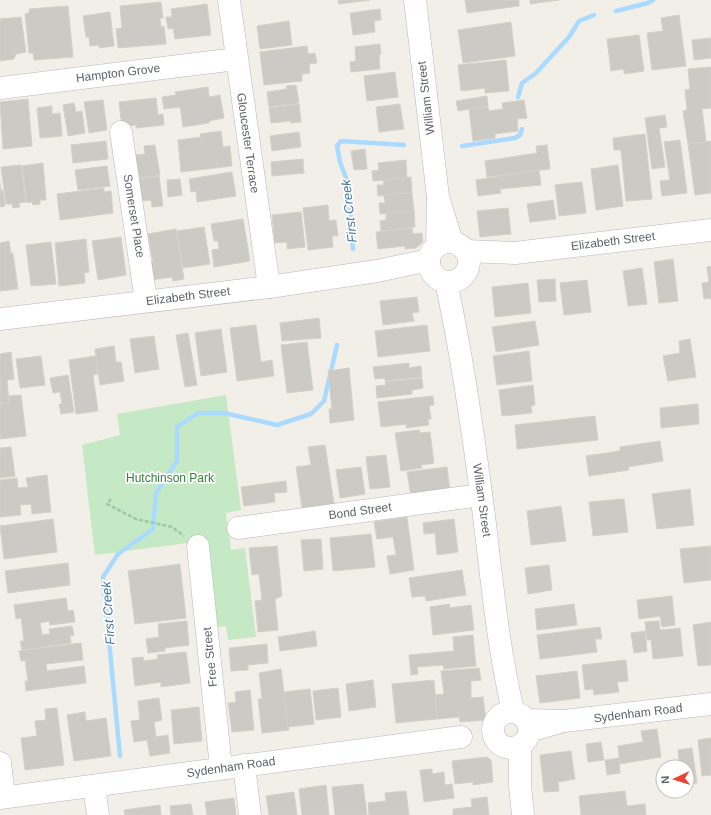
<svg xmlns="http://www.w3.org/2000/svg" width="711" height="815" font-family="Arial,sans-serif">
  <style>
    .green { fill: #c5e8c5 }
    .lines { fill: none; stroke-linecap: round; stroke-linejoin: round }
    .stream { stroke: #aadaff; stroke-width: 4.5 }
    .building { fill: #cccac5; stroke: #d6d1c6 }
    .minor-casing { stroke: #b5b8bc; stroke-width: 23 }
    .path { stroke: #9cc7a9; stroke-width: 2.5; stroke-dasharray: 4 2; stroke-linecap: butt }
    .minor { stroke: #fff; stroke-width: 22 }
    .labels { text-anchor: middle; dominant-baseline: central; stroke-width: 3.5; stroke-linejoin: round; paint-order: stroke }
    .street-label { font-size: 12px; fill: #5f6368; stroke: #fff }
    .park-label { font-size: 12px; fill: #348238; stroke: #fff }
    .water-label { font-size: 13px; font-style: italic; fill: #4174aa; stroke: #fff }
  </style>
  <rect width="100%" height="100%" fill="#f1efe8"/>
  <polygon class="green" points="226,395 241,510 226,513 231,550 245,548 256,637 228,640 226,626 214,628 204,541 95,555 82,445 120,435 117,414"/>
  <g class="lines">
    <g class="stream">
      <polyline points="616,11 648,3 653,0"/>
      <polyline points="518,97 522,83 536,73 569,37 579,21 594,15"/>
      <polyline points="462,146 515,138 520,135 522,129"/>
      <polyline points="353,249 348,183 340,162 337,146 341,141 404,145"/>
      <polyline points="120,756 103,577 118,554 153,529 156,493 177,461 177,427 198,413 224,413 277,425 311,414 324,401 337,345"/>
    </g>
  </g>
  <g class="building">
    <polygon points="338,0 370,0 339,4"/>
    <polygon points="465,0 519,0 519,6 467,13"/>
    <polygon points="530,0 559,0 530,4"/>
    <polygon points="161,2 163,18 160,18 161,27 164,26 166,44 118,48 116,29 122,28 120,6"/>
    <polygon points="207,4 211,35 175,39 173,28 168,29 166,17 172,17 171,9"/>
    <polygon points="68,6 73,57 34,60 33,53 29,53 25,14 29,13 29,9"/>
    <polygon points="380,9 381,20 374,21 375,32 353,35 350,13"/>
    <polygon points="110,12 114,46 99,48 99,45 90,46 89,37 86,37 83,16"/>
    <polygon points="679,15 686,66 652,70 647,33 663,31 661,18"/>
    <polygon points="21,17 26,52 16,54 14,59 0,61 0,19"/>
    <polygon points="289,21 292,45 260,49 257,26"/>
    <polygon points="511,22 515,56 463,63 458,30"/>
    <polygon points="639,35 644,71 624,74 624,69 611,71 607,39"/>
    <polygon points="711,38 711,58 694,60 692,40"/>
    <polygon points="380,44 381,54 379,55 380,69 351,72 350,62 356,61 355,47"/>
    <polygon points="307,46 308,54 315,53 317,63 309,64 310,73 302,74 302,81 264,85 260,52"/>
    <polygon points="506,60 509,91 485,93 485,88 461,91 458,65"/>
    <polygon points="711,67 711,108 702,109 706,142 688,144 683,111 687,110 685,90 690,89 688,69"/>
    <polygon points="395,72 398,97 367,101 364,76"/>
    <polygon points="296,85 299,103 269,107 267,92 287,89 286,86"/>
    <polygon points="208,87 209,97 220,95 224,118 209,121 209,123 183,127 180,107 164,109 162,97 176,95 175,92"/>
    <polygon points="487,96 488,106 458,111 456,101"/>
    <polygon points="156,98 158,115 163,114 164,125 136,128 136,125 122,127 119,102"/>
    <polygon points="28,99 32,146 3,149 0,102"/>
    <polygon points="103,100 107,130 89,133 84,102"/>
    <polygon points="524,100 527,118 517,119 518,131 495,134 495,138 473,141 469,109 488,107 489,111 503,109 502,103"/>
    <polygon points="74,103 76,112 82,111 85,133 68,136 63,105"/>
    <polygon points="299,104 301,122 291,123 291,121 271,123 269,108"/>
    <polygon points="400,104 404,129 379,132 376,107"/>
    <polygon points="52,106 52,114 60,113 62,136 40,138 37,108"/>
    <polygon points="665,115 667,127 659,128 665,167 652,169 645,118"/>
    <polygon points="221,131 223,147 230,146 232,166 181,172 178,140 201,137 200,134"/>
    <polygon points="299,132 301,147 272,151 270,136"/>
    <polygon points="645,134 652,199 626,201 621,150 614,150 613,138"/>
    <polygon points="680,140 687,193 662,196 660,181 670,180 664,142"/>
    <polygon points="106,141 108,159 73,163 71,145"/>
    <polygon points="711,141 711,193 695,195 688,144"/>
    <polygon points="155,145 160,175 139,178 135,155 145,154 144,146"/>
    <polygon points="547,145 550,169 487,177 485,161 537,153 536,146"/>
    <polygon points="365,149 367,169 354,170 351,151"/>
    <polygon points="303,159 304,173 272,176 271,162"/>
    <polygon points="406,160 407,178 373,181 372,171 379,170 378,163"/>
    <polygon points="43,163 46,200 40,200 40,204 33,205 32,202 27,203 22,166"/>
    <polygon points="21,165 26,202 19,203 20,207 13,208 12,204 6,204 1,167"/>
    <polygon points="618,165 623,206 596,210 591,169"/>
    <polygon points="107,166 110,186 78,190 75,170"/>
    <polygon points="539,170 541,185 500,189 501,193 478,196 476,180"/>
    <polygon points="232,172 236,196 197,202 196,191 191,192 189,179"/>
    <polygon points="159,176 163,206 152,207 151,200 142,201 138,179"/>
    <polygon points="411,177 412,193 378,196 377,185 384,185 383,180"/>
    <polygon points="180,179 182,195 168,197 167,180"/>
    <polygon points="582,182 586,213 559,216 555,185"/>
    <polygon points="0,183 1,190 3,190 5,206 0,207"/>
    <polygon points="104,188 104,192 111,191 113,213 60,220 57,194"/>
    <polygon points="412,193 414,211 380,214 379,203 385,203 384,195"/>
    <polygon points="553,200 556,219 530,222 527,204"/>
    <polygon points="328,205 329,221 336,220 338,236 332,236 333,247 308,250 303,208"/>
    <polygon points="508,208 511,234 480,237 477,211"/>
    <polygon points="414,211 415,227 381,231 380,221 386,220 386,213"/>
    <polygon points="301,212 305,247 287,249 287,242 275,243 272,215"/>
    <polygon points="243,219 250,261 214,267 212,250 219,249 218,241 214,241 211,224"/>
    <polygon points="204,227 210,264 183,268 177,231"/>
    <polygon points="412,228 413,234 422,233 423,242 416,248 405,249 405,246 378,249 376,232"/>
    <polygon points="176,229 184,279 173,281 172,277 151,280 148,262 153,262 148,234"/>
    <polygon points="121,237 126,275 98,280 92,241"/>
    <polygon points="86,239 89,272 84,273 85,283 59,286 55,243"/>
    <polygon points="9,241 11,253 13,253 18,289 0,291 0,243"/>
    <polygon points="51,242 56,284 31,286 26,245"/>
    <polygon points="673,259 678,301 659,303 654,262"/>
    <polygon points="711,266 711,300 711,298 704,299 702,283 709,282 707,267"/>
    <polygon points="642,268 647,304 628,306 623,271"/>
    <polygon points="555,279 556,301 539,302 537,280"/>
    <polygon points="587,280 591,312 564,315 560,283"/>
    <polygon points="528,283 531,313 495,317 492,287"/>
    <polygon points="417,297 419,312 412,313 414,321 383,325 380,301"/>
    <polygon points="319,318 321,338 282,341 280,323"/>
    <polygon points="535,321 539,345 496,352 492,327"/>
    <polygon points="256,325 261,362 272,360 274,376 237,381 230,328"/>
    <polygon points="427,325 430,351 378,357 375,331"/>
    <polygon points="221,329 227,372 201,376 195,333"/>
    <polygon points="188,333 197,385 185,387 176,335"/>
    <polygon points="154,336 159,369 135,373 130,339"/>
    <polygon points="690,339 696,377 668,381 663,356 680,353 679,341"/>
    <polygon points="307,342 313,390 287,393 281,345"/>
    <polygon points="114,346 116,362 121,362 124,381 100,385 95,349"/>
    <polygon points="529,351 532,381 497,385 493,356"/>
    <polygon points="11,352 14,379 7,380 9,403 0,403 0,354"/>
    <polygon points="41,356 45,385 20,388 16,359"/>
    <polygon points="96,356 98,374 93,375 98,411 76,414 69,360"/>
    <polygon points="409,363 409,368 421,366 422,377 385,381 385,378 375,379 373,367"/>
    <polygon points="349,368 354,420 330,423 329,409 332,409 328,371"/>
    <polygon points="68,375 74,412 61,414 59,404 62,404 60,392 53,393 50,378"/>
    <polygon points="422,378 423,388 412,390 412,394 377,398 376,386 386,385 385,382"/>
    <polygon points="533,385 535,405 531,406 532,413 502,416 499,390"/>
    <polygon points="21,395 26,436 0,439 0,404 9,403 9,396"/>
    <polygon points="433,396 434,405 429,406 431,419 428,419 429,425 406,428 407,424 381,427 378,402"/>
    <polygon points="698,404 699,424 661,428 660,408"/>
    <polygon points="595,416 598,440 517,449 515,425"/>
    <polygon points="419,430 420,433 430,432 434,463 421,465 422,468 401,471 395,433"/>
    <polygon points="660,441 663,461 628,467 629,470 589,476 586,456 620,451 620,447"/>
    <polygon points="325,445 334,504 302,508 296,467 311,465 308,447"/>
    <polygon points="11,447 15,476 0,478 0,448"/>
    <polygon points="386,455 390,487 370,489 366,457"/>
    <polygon points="361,467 365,494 340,498 336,470"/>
    <polygon points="447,467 450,491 411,497 407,472"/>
    <polygon points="47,475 51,512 32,514 31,504 20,505 21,515 0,517 0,480 17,478 18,488 28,487 26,478"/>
    <polygon points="286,481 287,492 274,493 275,502 244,506 241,487"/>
    <polygon points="690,489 694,525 657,529 652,494"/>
    <polygon points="624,499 628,532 593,536 589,502"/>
    <polygon points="561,506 566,541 531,545 527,511"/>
    <polygon points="407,517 414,570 390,574 387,556 396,555 393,537 377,539 374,522"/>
    <polygon points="53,519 57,552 4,559 0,526"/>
    <polygon points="454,519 458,552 437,555 435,533 424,534 423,523"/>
    <polygon points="371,534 375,567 333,571 330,538"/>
    <polygon points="321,539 323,569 304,571 301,540"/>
    <polygon points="277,546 282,596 275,599 278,630 258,632 255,601 262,600 259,574 252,575 249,548"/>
    <polygon points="711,546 711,580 684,583 680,549"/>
    <polygon points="68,563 70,585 8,593 5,571"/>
    <polygon points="180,564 186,618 135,624 128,571"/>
    <polygon points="549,565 552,590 528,594 525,568"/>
    <polygon points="462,570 466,595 426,601 425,596 412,597 409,578"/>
    <polygon points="672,596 675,625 662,627 660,616 639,619 637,600"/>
    <polygon points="66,598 68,611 73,610 75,622 50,625 49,621 40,623 42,635 50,634 49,629 72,626 74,635 70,636 71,643 22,650 20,641 24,641 21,618 16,619 14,605"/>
    <polygon points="449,604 450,608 471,605 474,630 433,635 430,607"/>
    <polygon points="574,604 577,625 537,630 535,609"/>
    <polygon points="187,621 189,645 165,648 165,651 148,653 146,639 159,637 158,624"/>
    <polygon points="659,621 660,630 680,628 683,656 653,659 651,640 647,640 645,622"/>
    <polygon points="711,622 711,665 698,666 693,625"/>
    <polygon points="600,627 602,639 595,639 597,652 540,659 537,635"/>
    <polygon points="315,631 317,646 280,651 278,637"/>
    <polygon points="645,631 647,651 634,653 631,633"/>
    <polygon points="473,635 476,666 444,669 443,665 417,667 418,674 411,675 409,655 454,651 453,637"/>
    <polygon points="81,643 83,660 46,664 47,671 84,666 86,683 26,691 25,681 28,681 25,660 21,661 19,651"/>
    <polygon points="267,644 268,663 248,665 248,670 231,671 229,648"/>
    <polygon points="186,652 190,683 161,687 161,682 135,686 132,658 143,657 144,661 158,659 157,655"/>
    <polygon points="626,660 628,681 617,682 619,692 594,695 593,689 585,690 582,665"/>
    <polygon points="479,668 481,680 471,681 471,698 483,697 486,720 460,722 459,717 437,719 435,695 444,694 441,671"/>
    <polygon points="281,669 289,730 262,733 258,699 262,699 259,673"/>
    <polygon points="577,671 580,698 540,703 536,676"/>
    <polygon points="373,680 376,707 349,711 346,684"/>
    <polygon points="434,680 437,719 396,723 392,684"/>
    <polygon points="338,688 341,717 316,720 313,691"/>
    <polygon points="310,689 314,724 288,727 284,692"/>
    <polygon points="250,690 254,730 232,732 228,703 236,702 235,692"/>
    <polygon points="159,698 162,720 154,722 156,737 168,735 170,753 150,756 147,740 134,742 131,721 140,720 138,701"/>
    <polygon points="199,707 202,741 174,744 171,710"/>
    <polygon points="57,708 64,765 25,770 21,738 37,736 35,721 46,720 45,709"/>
    <polygon points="85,712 86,721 106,718 111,756 74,761 67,715"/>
    <polygon points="657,729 661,757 620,764 618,746 643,742 641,731"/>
    <polygon points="711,738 711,775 702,776 698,740"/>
    <polygon points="601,742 604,760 588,762 586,744"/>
    <polygon points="692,748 697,783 687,784 687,767 667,767 667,762 679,761 678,750"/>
    <polygon points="571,751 575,779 558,782 559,791 544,792 540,755"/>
    <polygon points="487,757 491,760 493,782 473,785 473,782 455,784 452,761"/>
    <polygon points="619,758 620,773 607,775 605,760"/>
    <polygon points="432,769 432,774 444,772 445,785 452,784 454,798 424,802 420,770"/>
    <polygon points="363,784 367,815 335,815 332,787"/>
    <polygon points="326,785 329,815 302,815 299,789"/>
    <polygon points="406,791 409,815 369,815 368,803 386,801 385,793"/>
    <polygon points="625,791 627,806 645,804 646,815 581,815 579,796"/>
    <polygon points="294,792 297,815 269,815 266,796"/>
    <polygon points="487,797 489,815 453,815 453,809 472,807 471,799"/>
    <polygon points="234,798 236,815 207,815 205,802"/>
    <polygon points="191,804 193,815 171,815 170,806"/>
    <polygon points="160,805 161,815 125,815 124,810"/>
  </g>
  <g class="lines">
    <g class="minor-casing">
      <g id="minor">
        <polyline points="229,0 269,287"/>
        <polyline points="415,0 438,197"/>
        <polyline points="0,88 236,59"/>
        <polyline points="121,132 146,301"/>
        <circle cx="449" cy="262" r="20"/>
        <polyline points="437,246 438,197 452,242"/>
        <polyline points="466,251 515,253 711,230"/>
        <path d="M446 282C463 359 474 438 484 516 492 582 498 647 513 711"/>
        <polyline points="0,319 269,287 377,271 429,260"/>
        <polyline points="238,528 481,495"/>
        <polyline points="198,546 221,768"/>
        <circle cx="511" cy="730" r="18"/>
        <polyline points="527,720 564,721 529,731"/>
        <polyline points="564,721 711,704"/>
        <polyline points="520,745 520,786 523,815"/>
        <polyline points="0,763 4,797"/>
        <polyline points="244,765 250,815"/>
        <polyline points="94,786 98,815"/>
        <polyline points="0,798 461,737"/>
      </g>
    </g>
    <polyline class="path" points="111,499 107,504 136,519 172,527 184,536"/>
    <use href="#minor" class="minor"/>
  </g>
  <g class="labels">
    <g class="street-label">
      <text transform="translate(118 73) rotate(-7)">Hampton Grove</text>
      <text transform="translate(426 98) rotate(-97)">William Street</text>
      <text transform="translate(248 143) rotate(82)">Gloucester Terrace</text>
      <text transform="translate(134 216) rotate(81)">Somerset Place</text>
      <text transform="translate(613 241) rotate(-7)">Elizabeth Street</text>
      <text transform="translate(188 296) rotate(-7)">Elizabeth Street</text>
      <text transform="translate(482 500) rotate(82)">William Street</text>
      <text transform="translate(360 511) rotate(-8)">Bond Street</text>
      <text transform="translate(210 657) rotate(-96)">Free Street</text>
      <text transform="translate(638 713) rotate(-7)">Sydenham Road</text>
      <text transform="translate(231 767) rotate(-8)">Sydenham Road</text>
    </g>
    <g class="park-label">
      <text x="170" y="478">Hutchinson Park</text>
    </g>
    <g class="water-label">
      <text transform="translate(349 211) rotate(-96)">First Creek</text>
      <text transform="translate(108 613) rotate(-94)">First Creek</text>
    </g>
  </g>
  <g transform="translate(675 779) rotate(266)"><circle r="19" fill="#ffffff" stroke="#bfc1c3"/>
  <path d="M0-3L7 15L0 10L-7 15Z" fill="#ea4335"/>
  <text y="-6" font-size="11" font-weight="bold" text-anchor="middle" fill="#5f6368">N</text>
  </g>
</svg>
